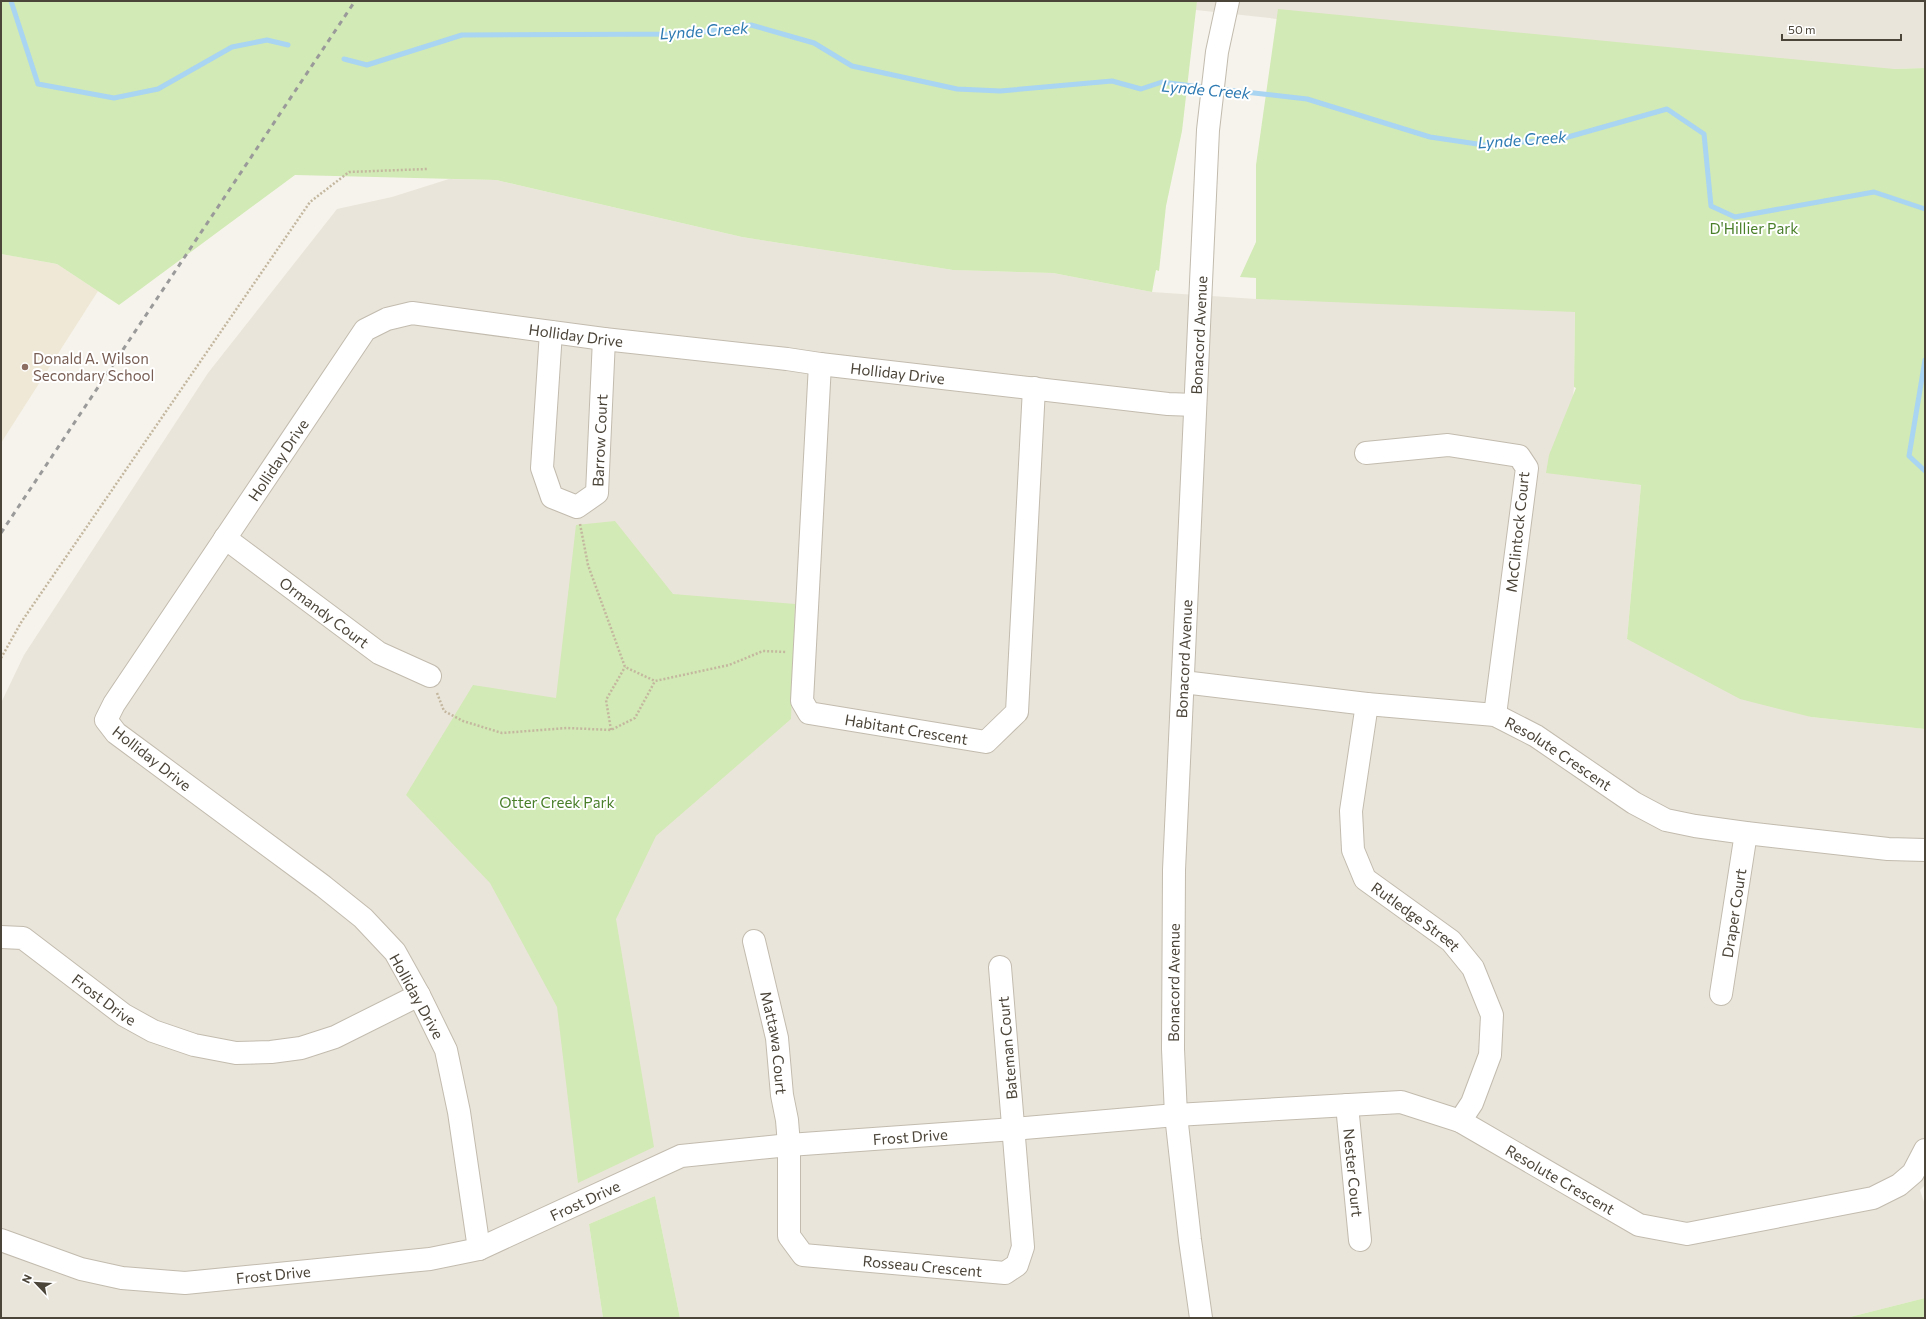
<svg xmlns="http://www.w3.org/2000/svg" width="1926" height="1319" font-family="Commissioner,sans-serif">
  <style>
    .residential { fill: #eae5da }
    .education { fill: #efe8d6 }
    .green { fill: #d2eab5 }
    .lines { fill: none; stroke-linecap: round; stroke-linejoin: round }
    .stream { stroke: #a9d4f2; stroke-width: 5 }
    .minor-casing { stroke: #c2bbae; stroke-width: 24 }
    .path { stroke: #c4b79f; stroke-width: 2.5; stroke-dasharray: 2 2; stroke-linecap: butt }
    .minor { stroke: #fff; stroke-width: 22 }
    .rail { stroke: #9a9a9a; stroke-width: 3; stroke-dasharray: 5 5; stroke-linecap: butt }
    .education-dot { fill: #8d6e63; stroke: #fff; stroke-width: 1.5 }
    .labels { text-anchor: middle; dominant-baseline: central; stroke-width: 4; stroke-linejoin: round; paint-order: stroke }
    .park-label { font-size: 15px; fill: #4a7f2a; stroke: #fff }
    .street-label { font-size: 15px; fill: #4b4439; stroke: #fff }
    .education-label { font-size: 15px; fill: #785e54; stroke: #fff; text-anchor: start }
    .water-label { font-size: 16px; font-style: italic; fill: #2e7ab2; stroke: #fff }
  </style>
  <rect width="100%" height="100%" fill="#f6f3ec"/>
  <g class="residential">
    <polygon points="1113,1 1925,1 1925,68 1730,74 1351,27"/>
    <polygon points="449,179 496,180 742,237 953,270 1053,273 1152,292 1256,299 1575,308 1574,387 1565,475 1641,485 1627,639 1811,717 1925,729 1925,1185 1920,1190 1925,1205 1925,1298 1846,1318 680,1318 655,1196 589,1224 603,1318 1,1318 1,703 24,655 208,373 337,209 392,197"/>
  </g>
  <polygon class="education" points="1,254 57,264 98,291 1,443"/>
  <g class="green">
    <polygon points="1,1 1116,2 1197,1 1182,131 1166,206 1159,271 1156,270 1152,292 1053,273 953,270 742,237 496,180 295,175 119,305 57,264 1,254"/>
    <polygon points="1278,9 1894,69 1925,68 1925,729 1811,717 1740,699 1627,639 1641,485 1546,473 1549,455 1576,388 1574,387 1575,312 1256,299 1256,278 1240,277 1256,242 1256,165"/>
    <polygon points="615,521 673,594 795,604 791,719 656,836 616,919 654,1147 578,1183 557,1007 490,883 406,795 473,685 556,698 576,525"/>
    <polygon points="655,1196 680,1318 603,1318 589,1224"/>
    <polygon points="1925,1298 1925,1318 1846,1318"/>
  </g>
  <g class="lines">
    <g class="stream">
      <polyline points="11,1 38,84 114,98 158,89 232,47 267,40 288,45"/>
      <polyline points="344,59 367,65 462,35 689,34 751,25 814,43 852,66 957,89 1000,91 1112,81 1141,89 1162,82 1208,88"/>
      <polyline points="1218,89 1307,99 1430,137 1484,145 1561,139 1667,109 1704,134 1711,206 1735,217 1874,192 1925,209"/>
      <polyline points="1925,360 1909,456 1925,471"/>
    </g>
    <g class="minor-casing">
      <g id="minor">
        <path id="s1" d="M551 332 542 468 552 497 577 507 597 493 604 339"/>
        <path id="s2" d="M820 364 802 701 809 713 986 742 1017 712 1034 388"/>
        <polyline points="1366,453 1448,445 1519,456 1527,468 1495,715"/>
        <path id="s3" d="M225 538 379 653 430 676"/>
        <path id="s4" d="M1183 682 1367 704 1495 715 1536 736 1634 803 1666 820 1695 826 1746 833 1888 849 1925 850"/>
        <path id="s5" d="M1367 704 1351 811 1353 850 1365 879 1451 941 1473 968 1492 1015 1490 1055 1472 1103 1460 1121"/>
        <path id="s6" d="M1 937 23 938 124 1015 153 1031 194 1045 236 1053 271 1052 301 1048 335 1037 419 995"/>
        <path id="s7" d="M754 941 777 1038 782 1095 787 1120 789 1145V1236L803 1255 1005 1273 1017 1265 1023 1247 1000 967"/>
        <path id="s8" d="M1721 994 1746 833"/>
        <path id="s9" d="M1347 1105 1360 1240"/>
        <path id="s10" d="M1 1240 81 1269 122 1278 185 1283 430 1259 479 1249 681 1156 789 1145 1014 1129 1176 1115 1401 1102 1460 1121 1639 1225 1687 1234 1873 1198 1899 1185 1913 1173 1925 1150"/>
        <path id="s11" d="M479 1249 459 1112 446 1050 419 995 395 952 363 918 323 886 116 733 106 720 114 704 365 330 387 319 412 313 604 339 787 359 820 364 1168 404 1195 405"/>
        <path id="s12" d="M1201 1318 1190 1240 1176 1115 1173 1049 1174 870 1208 130 1217 52 1228 1"/>
      </g>
    </g>
    <g class="path">
      <polyline points="580,524 588,565 625,667 655,681 729,665 763,651 786,652"/>
      <polyline points="1,658 22,621 310,202 349,172 427,169"/>
      <polyline points="437,693 444,711 463,721 502,733 567,728 611,730 635,718 655,681"/>
      <polyline points="611,730 606,700 625,667"/>
    </g>
    <use href="#minor" class="minor"/>
    <polyline class="rail" points="1,533 355,1"/>
  </g>
  <circle class="education-dot" cx="25" cy="367" r="4"/>
  <g class="labels">
    <g class="park-label">
      <text x="1754" y="228">D'Hillier Park</text>
      <text x="557" y="802">Otter Creek Park</text>
    </g>
    <g class="street-label">
      <text stroke="none"><textPath href="#s11" startOffset="1368">Holliday Drive</textPath></text>
      <text stroke="none"><textPath href="#s12" startOffset="985">Bonacord Avenue</textPath></text>
      <text stroke="none"><textPath href="#s11" startOffset="1692">Holliday Drive</textPath></text>
      <text stroke="none"><textPath href="#s1" startOffset="271">Barrow Court</textPath></text>
      <text stroke="none"><textPath href="#s11" startOffset="996">Holliday Drive</textPath></text>
      <text transform="translate(1517 532) rotate(-84)">McClintock Court</text>
      <text stroke="none"><textPath href="#s3" startOffset="124">Ormandy Court</textPath></text>
      <text stroke="none"><textPath href="#s12" startOffset="661">Bonacord Avenue</textPath></text>
      <text stroke="none"><textPath href="#s2" startOffset="450">Habitant Crescent</textPath></text>
      <text stroke="none"><textPath href="#s4" startOffset="388">Resolute Crescent</textPath></text>
      <text transform="translate(152 758) rotate(38)">Holliday Drive</text>
      <text stroke="none"><textPath href="#s8" startOffset="82">Draper Court</textPath></text>
      <text stroke="none"><textPath href="#s5" startOffset="242">Rutledge Street</textPath></text>
      <text stroke="none"><textPath href="#s12" startOffset="337">Bonacord Avenue</textPath></text>
      <text transform="translate(417 996) rotate(61)">Holliday Drive</text>
      <text stroke="none"><textPath href="#s6" startOffset="124">Frost Drive</textPath></text>
      <text stroke="none"><textPath href="#s7" startOffset="104">Mattawa Court</textPath></text>
      <text transform="translate(1007 1048) rotate(-95)">Bateman Court</text>
      <text stroke="none"><textPath href="#s10" startOffset="939">Frost Drive</textPath></text>
      <text stroke="none"><textPath href="#s9" startOffset="68">Nester Court</textPath></text>
      <text stroke="none"><textPath href="#s10" startOffset="1609">Resolute Crescent</textPath></text>
      <text stroke="none"><textPath href="#s10" startOffset="603">Frost Drive</textPath></text>
      <text stroke="none"><textPath href="#s7" startOffset="442">Rosseau Crescent</textPath></text>
      <text stroke="none"><textPath href="#s10" startOffset="279">Frost Drive</textPath></text>
    </g>
    <g class="education-label">
      <text x="33" y="358">Donald A. Wilson<tspan x="33" dy="17">Secondary School</tspan></text>
    </g>
    <g class="water-label">
      <text transform="translate(704 30) rotate(-4)">Lynde Creek</text>
      <text transform="translate(1206 89) rotate(5)">Lynde Creek</text>
      <text transform="translate(1522 139) rotate(-4)">Lynde Creek</text>
    </g>
  </g>
  <rect width="1926" height="1319" fill="none" stroke="#4b4439" stroke-width="4"/>
  <g transform="translate(36 1283) rotate(295)" stroke="#ffffff" stroke-width="3" paint-order="stroke">
  <path d="M0-3L7 15L0 10L-7 15Z" fill="#4b4439"/>
  <text y="-6" font-size="11" font-weight="bold" text-anchor="middle" fill="#4b4439">N</text>
  </g>
  <path d="M1782 34v6h119v-6" fill="none" stroke="#4b4439" stroke-width="2"/>
  <text x="1788" y="34" font-size="12" fill="#4b4439" stroke="#ffffff" stroke-width="3" paint-order="stroke">50 m</text>
</svg>
